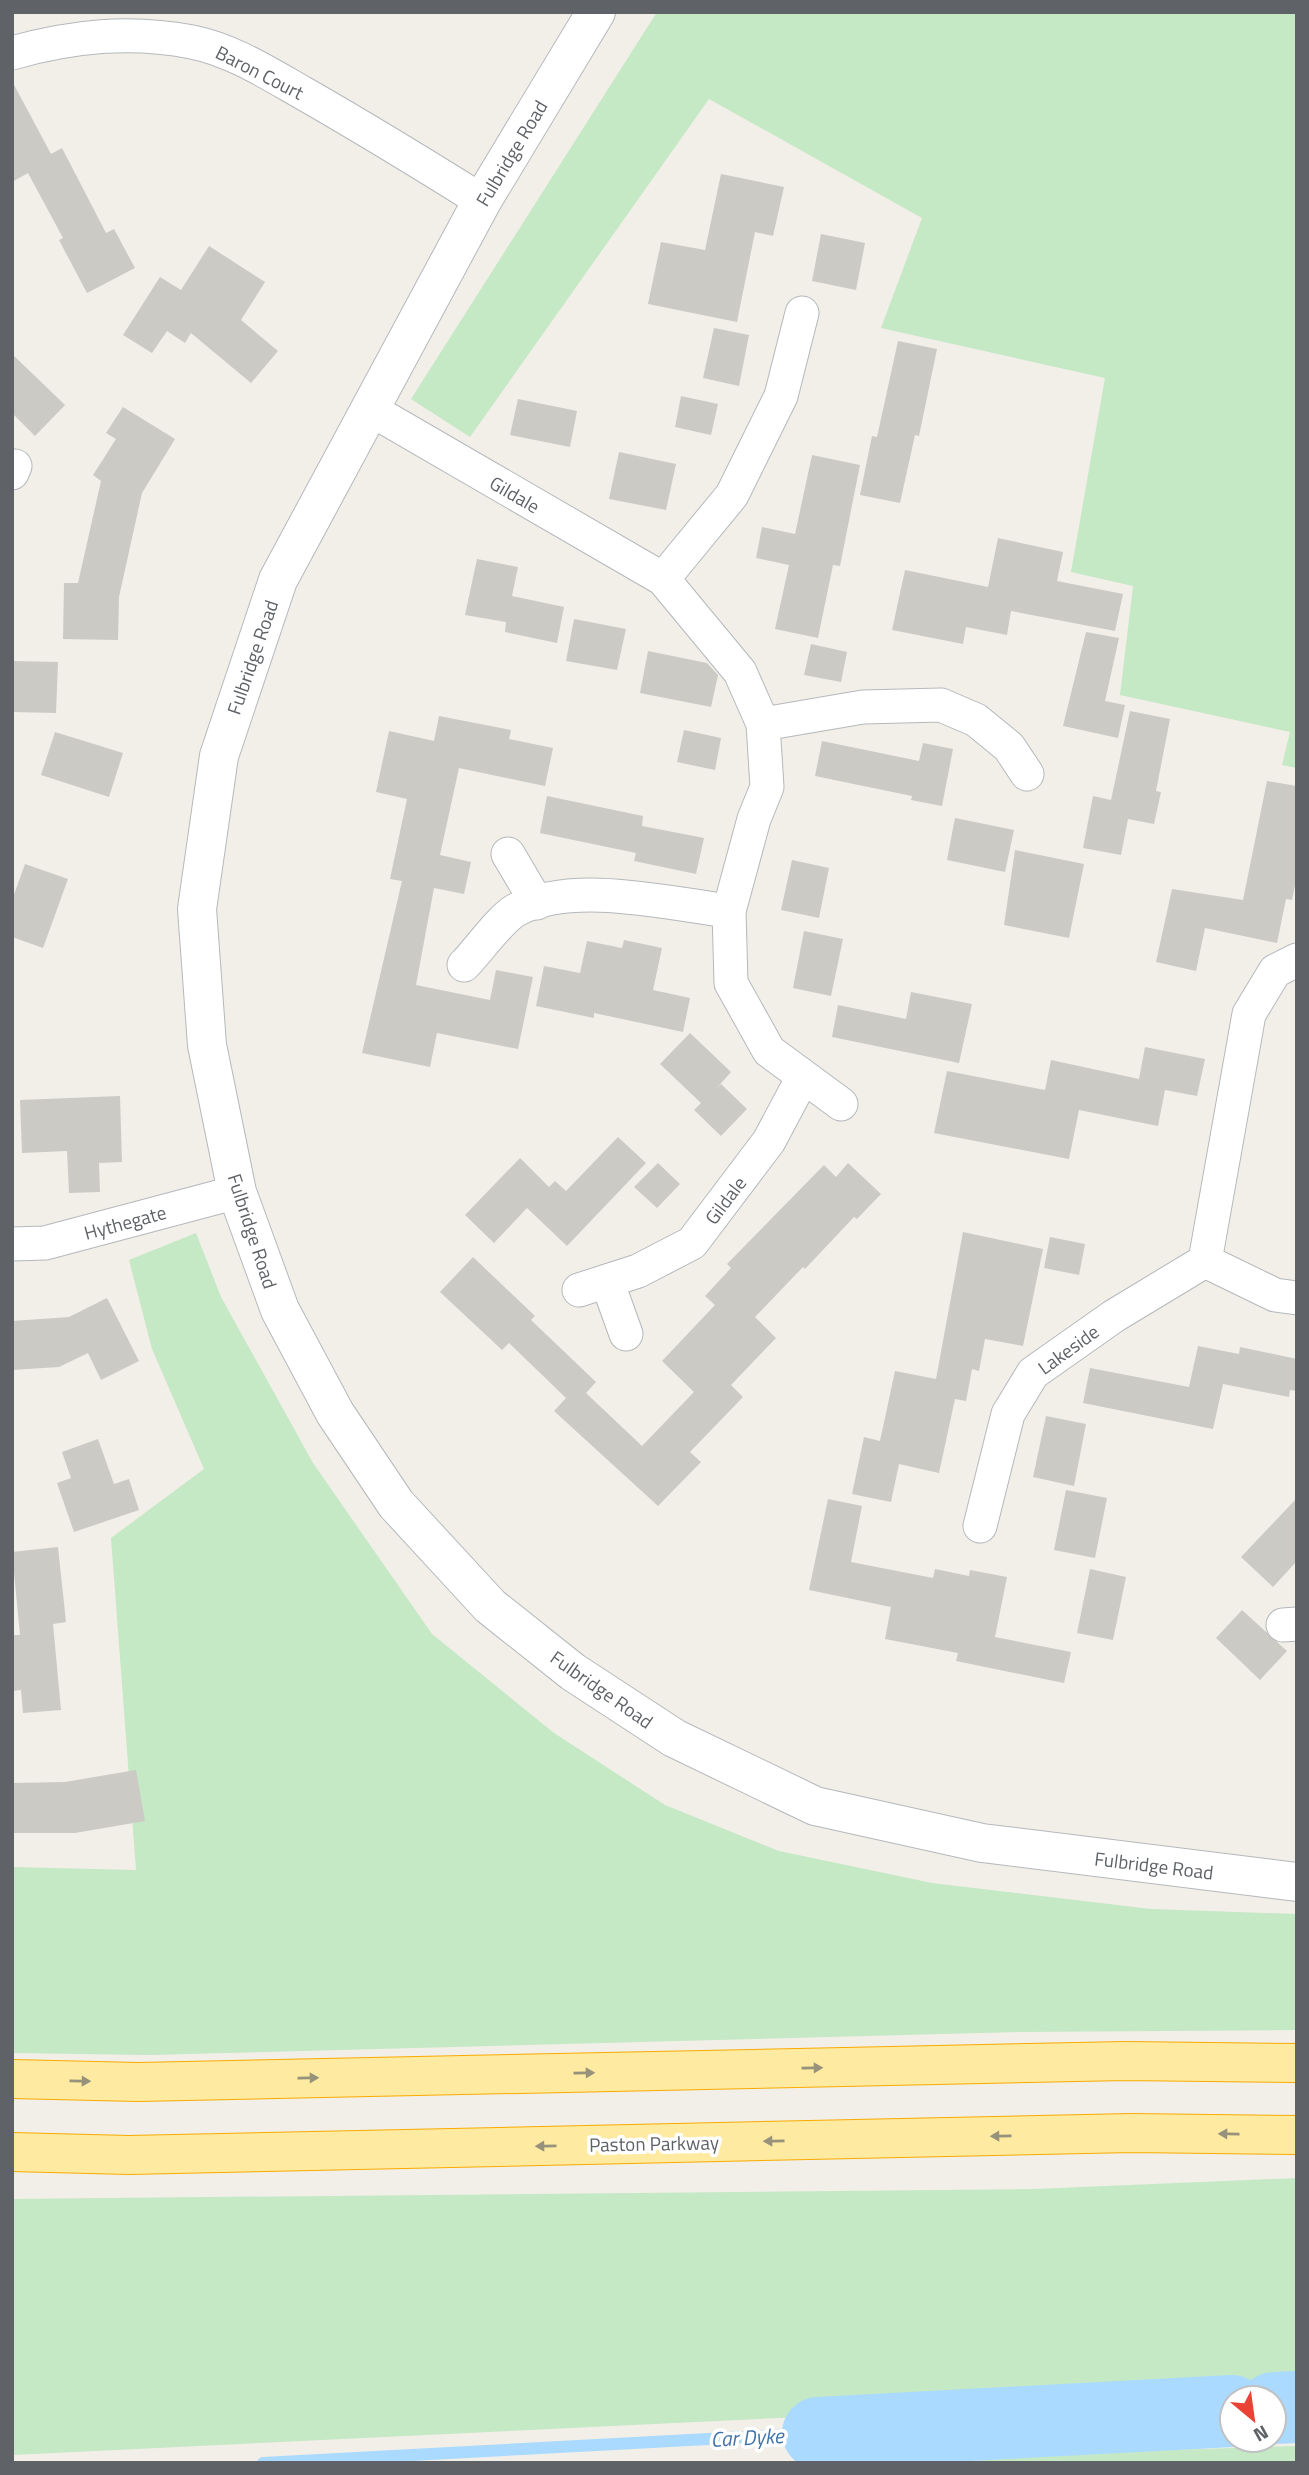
<svg xmlns="http://www.w3.org/2000/svg" width="1309" height="2475" font-family="'Titillium Web',sans-serif">
  <style>
    .green { fill: #c5e8c5 }
    .lines { fill: none; stroke-linecap: round; stroke-linejoin: round }
    .stream { stroke: #aadaff; stroke-width: 12 }
    .river { stroke: #aadaff; stroke-width: 72 }
    .building { fill: #cccac5 }
    .minor-casing { stroke: #b5b8bc; stroke-width: 35 }
    .tertiary-casing { stroke: #b5b8bc; stroke-width: 40 }
    .trunk-casing { stroke: #f9ab00; stroke-width: 40 }
    .minor { stroke: #fff; stroke-width: 33 }
    .tertiary { stroke: #fff; stroke-width: 38 }
    .trunk { stroke: #feeaa1; stroke-width: 38 }
    .oneway { fill: #97927c }
    .labels { text-anchor: middle; dominant-baseline: central; stroke-width: 7; stroke-linejoin: round; paint-order: stroke }
    .street-label { font-size: 19px; fill: #5f6368; stroke: #fff }
    .water-label { font-size: 21px; font-style: italic; fill: #4174aa; stroke: #fff }
  </style>
  <rect width="100%" height="100%" fill="#f1efe8"/>
  <g class="green">
    <polygon points="657,12 1297,12 1297,768 1282,765 1290,732 1120,695 1133,586 1071,572 1105,378 881,328 922,218 709,99 470,437 411,399"/>
    <polygon points="196,1233 221,1297 313,1463 432,1634 554,1733 665,1805 779,1851 932,1883 1151,1909 1297,1914 1297,2030 1019,2032 151,2055 12,2053 12,1867 136,1870 111,1538 204,1469 152,1349 129,1260"/>
    <polygon points="1297,2178 1297,2393 12,2455 12,2199 1034,2189"/>
    <polygon points="1297,2446 1297,2463 948,2463 1048,2454"/>
  </g>
  <g class="lines">
    <polyline class="stream" points="263,2463 818,2433"/>
    <g class="river">
      <polyline points="1274,2408 1297,2407"/>
      <polyline points="818,2433 1232,2411"/>
    </g>
  </g>
  <g class="building">
    <polygon points="12,81 51,154 62,148 106,233 114,229 135,268 87,293 59,240 63,238 28,173 12,182"/>
    <polygon points="721,174 784,187 773,236 755,232 737,322 648,304 661,242 705,250"/>
    <polygon points="821,234 865,243 856,290 812,281"/>
    <polygon points="209,246 265,282 241,320 278,351 251,383 191,333 185,343 167,331 152,353 123,335 160,277 181,290"/>
    <polygon points="714,328 749,335 739,386 703,378"/>
    <polygon points="898,341 937,349 919,436 915,435 900,503 860,495 872,436 877,437"/>
    <polygon points="12,354 65,405 35,436 12,413"/>
    <polygon points="681,396 718,404 711,435 675,427"/>
    <polygon points="518,399 577,411 570,447 510,435"/>
    <polygon points="123,407 175,439 142,493 119,597 118,640 63,639 64,583 78,583 101,481 93,475 116,439 106,433"/>
    <polygon points="619,452 676,464 666,510 609,499"/>
    <polygon points="812,455 860,465 840,566 833,565 818,638 775,629 789,565 756,558 762,527 795,534"/>
    <polygon points="998,538 1063,552 1057,581 1123,594 1115,631 1011,611 1007,635 966,627 963,644 892,630 905,570 988,587"/>
    <polygon points="477,559 518,567 512,596 564,607 557,643 505,632 506,622 465,615"/>
    <polygon points="574,619 626,629 617,670 566,661"/>
    <polygon points="1086,632 1119,638 1105,701 1125,705 1118,738 1063,726"/>
    <polygon points="811,644 847,652 841,682 804,675"/>
    <polygon points="648,651 707,663 718,675 711,707 640,693"/>
    <polygon points="12,661 58,662 56,713 12,712"/>
    <polygon points="1130,711 1170,719 1156,791 1161,792 1154,824 1128,819 1121,855 1083,848 1093,796 1111,800"/>
    <polygon points="439,716 511,730 509,739 553,748 545,786 459,768 440,855 471,862 464,894 434,888 416,985 490,1000 496,970 533,977 518,1049 437,1033 430,1067 362,1053 402,881 390,879 407,799 376,792 389,731 434,741"/>
    <polygon points="684,730 721,738 715,770 677,762"/>
    <polygon points="55,732 123,753 109,797 41,775"/>
    <polygon points="822,741 919,761 923,743 953,749 942,806 911,800 912,796 815,776"/>
    <polygon points="1267,781 1297,786 1297,876 1292,900 1286,899 1277,943 1205,928 1196,971 1156,962 1172,889 1243,900"/>
    <polygon points="547,796 643,816 642,826 704,838 696,874 634,861 636,853 540,833"/>
    <polygon points="955,818 1014,830 1005,872 947,860"/>
    <polygon points="1015,850 1084,864 1069,938 1004,925"/>
    <polygon points="792,860 829,868 819,918 781,910"/>
    <polygon points="25,864 68,879 43,948 12,937 12,900"/>
    <polygon points="804,931 843,939 831,996 793,988"/>
    <polygon points="624,940 662,948 653,990 690,998 683,1032 594,1013 594,1018 536,1006 544,966 580,973 587,941 622,948"/>
    <polygon points="911,992 972,1004 959,1063 832,1037 838,1005 906,1019"/>
    <polygon points="690,1033 731,1072 716,1089 721,1084 747,1109 721,1136 694,1110 701,1103 660,1064"/>
    <polygon points="1145,1047 1205,1059 1197,1096 1165,1090 1158,1126 1079,1110 1069,1159 934,1133 947,1071 1045,1090 1051,1060 1139,1079"/>
    <polygon points="120,1096 122,1162 99,1163 100,1192 69,1193 67,1151 22,1153 20,1100"/>
    <polygon points="618,1137 646,1163 567,1246 527,1208 494,1243 465,1215 520,1158 549,1187 555,1181 566,1191"/>
    <polygon points="658,1163 680,1184 657,1208 634,1187"/>
    <polygon points="848,1163 881,1194 857,1219 854,1217 805,1269 803,1267 755,1317 776,1338 731,1385 743,1397 690,1452 701,1462 658,1506 554,1411 566,1398 509,1343 502,1350 440,1292 473,1257 535,1316 531,1320 596,1382 586,1393 642,1446 694,1392 662,1361 715,1305 705,1296 731,1268 727,1264 824,1165 836,1177"/>
    <polygon points="963,1232 1043,1249 1023,1346 985,1339 979,1371 972,1369 966,1401 955,1399 939,1473 899,1464 891,1502 852,1494 864,1437 880,1441 895,1371 936,1379"/>
    <polygon points="1050,1237 1085,1244 1079,1275 1044,1268"/>
    <polygon points="107,1298 139,1361 101,1380 88,1353 59,1367 12,1370 12,1321 69,1317"/>
    <polygon points="1198,1346 1239,1354 1240,1347 1297,1359 1297,1391 1290,1390 1289,1397 1223,1384 1213,1429 1083,1403 1090,1368 1189,1387"/>
    <polygon points="1046,1416 1086,1424 1074,1486 1033,1477"/>
    <polygon points="98,1439 114,1484 129,1479 139,1510 74,1532 57,1483 71,1478 62,1452"/>
    <polygon points="1066,1490 1107,1498 1095,1558 1054,1550"/>
    <polygon points="1297,1498 1297,1561 1273,1587 1241,1557"/>
    <polygon points="828,1499 862,1506 851,1562 933,1578 935,1569 969,1576 970,1570 1007,1577 995,1637 1071,1652 1064,1683 956,1661 958,1653 885,1639 891,1607 809,1590"/>
    <polygon points="58,1547 66,1622 53,1624 61,1710 23,1713 21,1690 12,1691 12,1635 20,1635 12,1552"/>
    <polygon points="1090,1569 1126,1577 1113,1640 1077,1633"/>
    <polygon points="1242,1610 1287,1651 1260,1680 1216,1638"/>
    <polygon points="136,1770 145,1821 75,1833 12,1833 12,1783 65,1782"/>
  </g>
  <g class="lines">
    <g class="minor-casing">
      <g id="minor">
        <path d="M12 53C72 36 130 30 192 42 232 50 268 73 303 93 364 128 423 164 482 201"/>
        <polyline points="368,408 663,579 740,672 763,724 767,787 754,819 729,911 731,983 769,1051 841,1104"/>
        <polyline points="12,473 15,466"/>
        <polyline points="663,579 732,495 781,396 802,313"/>
        <polyline points="763,724 863,707 941,705 976,720 1009,747 1027,774"/>
        <polyline points="508,854 537,903"/>
        <path d="M464 965C478 951 500 919 516 910 572 880 667 903 729 911"/>
        <polyline points="12,1244 45,1243 237,1192"/>
        <polyline points="1205,1261 1249,1014 1275,971 1297,960"/>
        <polyline points="607,1281 626,1334"/>
        <polyline points="579,1290 638,1271 692,1243 769,1141 803,1077"/>
        <polyline points="980,1526 1008,1414 1033,1373 1114,1316 1205,1261 1275,1295 1297,1298"/>
        <polyline points="1283,1625 1297,1624"/>
      </g>
    </g>
    <g class="tertiary-casing">
      <polyline id="tertiary" points="596,12 482,201 278,580 219,756 197,909 207,1045 237,1192 280,1310 335,1413 396,1504 490,1606 573,1672 674,1738 815,1806 982,1843 1297,1882"/>
    </g>
    <g class="trunk-casing">
      <g id="trunk">
        <polyline points="12,2079 138,2082 1125,2061 1297,2063"/>
        <polyline points="12,2152 129,2155 1132,2133 1297,2135"/>
      </g>
    </g>
    <use href="#minor" class="minor"/>
    <use href="#tertiary" class="tertiary"/>
    <use href="#trunk" class="trunk"/>
  </g>
  <defs><path id="oneway-solid" d="M-6-.8H1V-3.2L6.5 0L1 3.2V.8H-6Z" transform="scale(1.75)"/></defs>
  <g class="oneway">
    <use href="#oneway-solid" transform="translate(812 2068) rotate(-1)"/>
    <use href="#oneway-solid" transform="translate(584 2073) rotate(-1)"/>
    <use href="#oneway-solid" transform="translate(308 2078) rotate(-1)"/>
    <use href="#oneway-solid" transform="translate(80 2081) rotate(1)"/>
    <use href="#oneway-solid" transform="translate(1229 2134) rotate(-179)"/>
    <use href="#oneway-solid" transform="translate(1001 2136) rotate(179)"/>
    <use href="#oneway-solid" transform="translate(774 2141) rotate(179)"/>
    <use href="#oneway-solid" transform="translate(546 2146) rotate(179)"/>
  </g>
  <g class="labels">
    <g class="street-label">
      <text transform="translate(260 72) rotate(27)">Baron Court</text>
      <text transform="translate(511 153) rotate(-59)">Fulbridge Road</text>
      <text transform="translate(515 494) rotate(30)">Gildale</text>
      <text transform="translate(252 657) rotate(-71)">Fulbridge Road</text>
      <text transform="translate(725 1200) rotate(-53)">Gildale</text>
      <text transform="translate(125 1222) rotate(-15)">Hythegate</text>
      <text transform="translate(253 1231) rotate(72)">Fulbridge Road</text>
      <text transform="translate(1068 1349) rotate(-36)">Lakeside</text>
      <text transform="translate(602 1689) rotate(35)">Fulbridge Road</text>
      <text transform="translate(1154 1865) rotate(7)">Fulbridge Road</text>
      <text transform="translate(654 2143) rotate(-1)">Paston Parkway</text>
    </g>
    <g class="water-label">
      <text transform="translate(747 2437) rotate(-3)">Car Dyke</text>
    </g>
  </g>
  <rect width="1309" height="2475" fill="none" stroke="#5f6368" stroke-width="28"/>
  <g transform="translate(1253 2419) rotate(151)"><circle r="33" fill="#ffffff" stroke="#bfc1c3" stroke-width="2"/>
  <path d="M0-5L12 26L0 18L-12 26Z" fill="#ea4335"/>
  <text y="-10" font-size="19" font-weight="bold" text-anchor="middle" fill="#5f6368">N</text>
  </g>
</svg>
